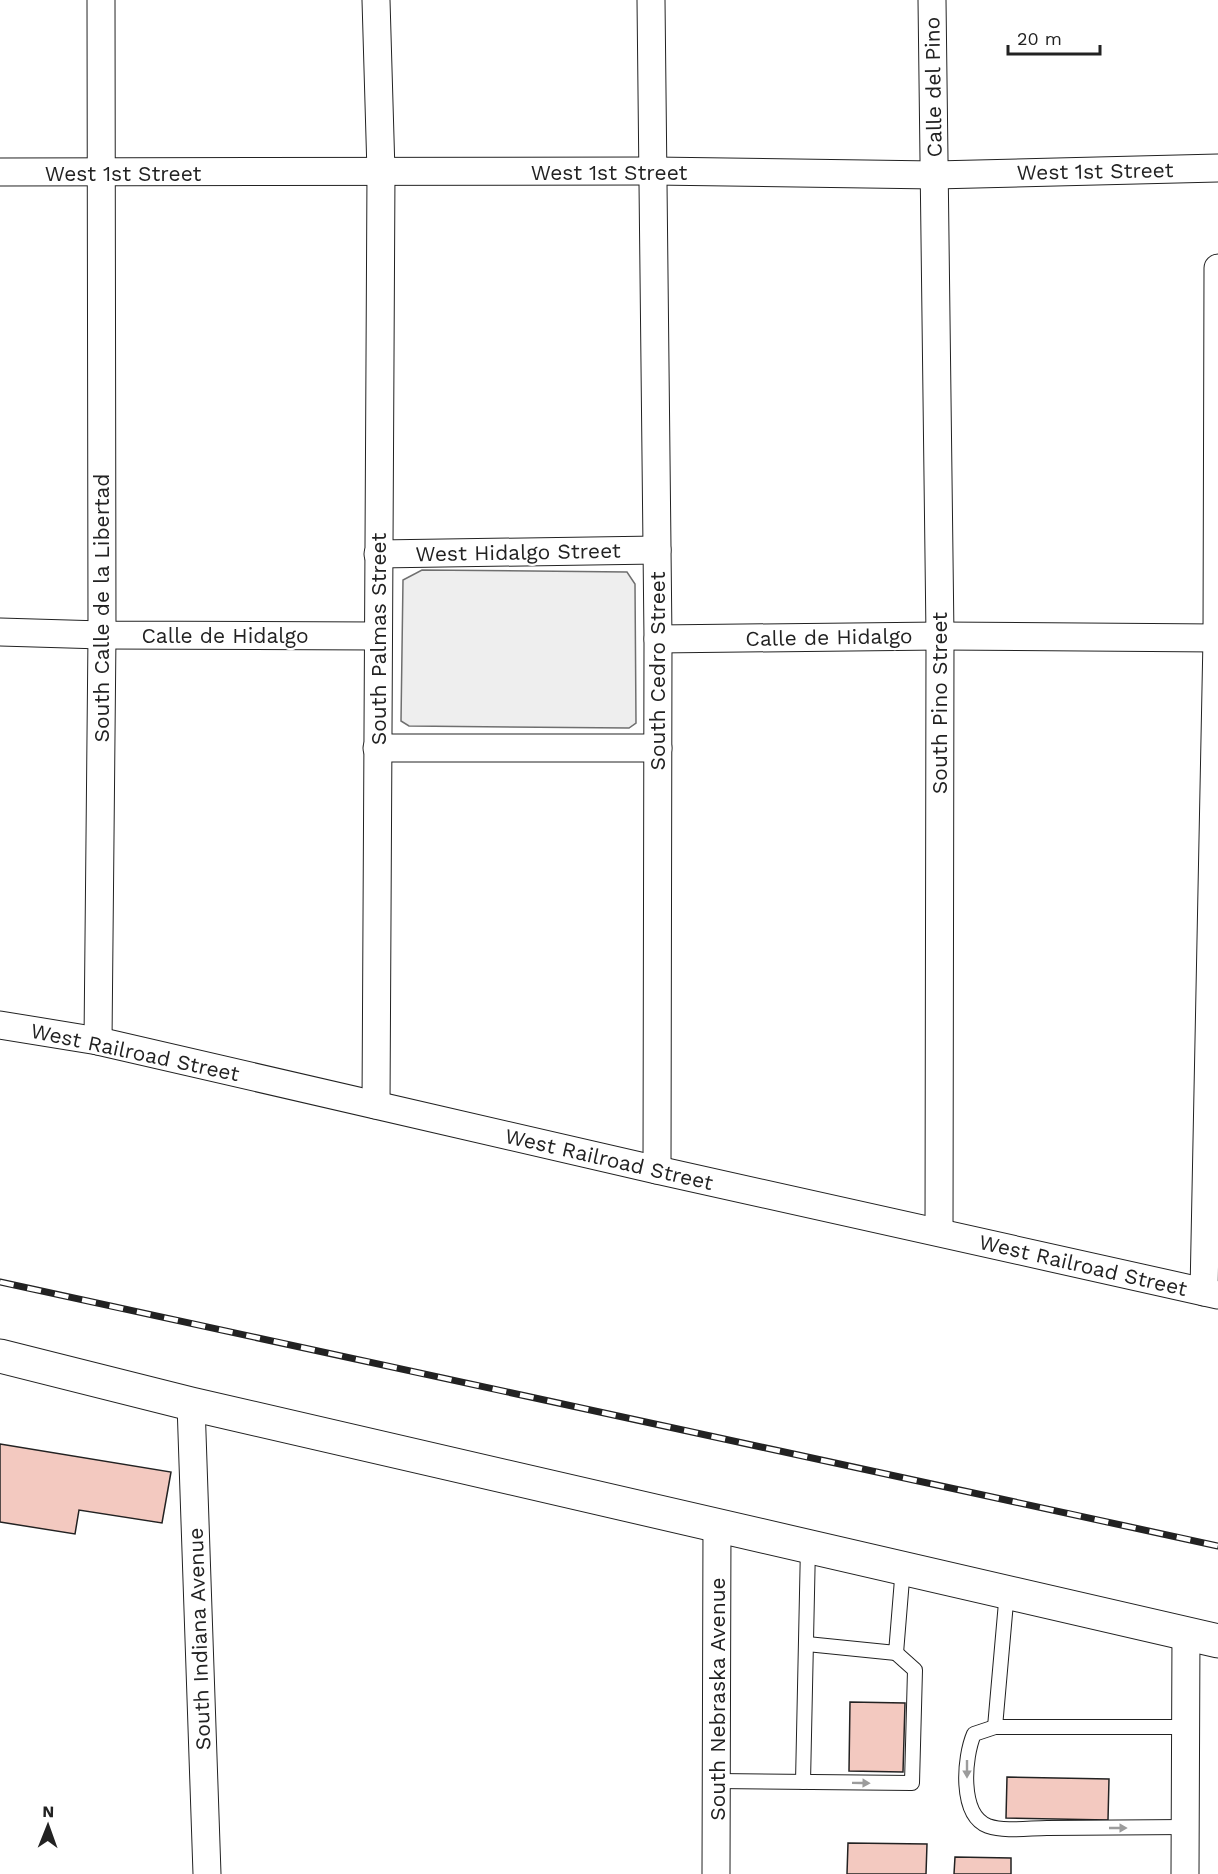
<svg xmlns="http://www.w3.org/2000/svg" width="1218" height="1874" font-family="'Work Sans',sans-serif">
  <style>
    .green { fill: #eee; stroke: #6f6f6f; stroke-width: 1.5 }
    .building { fill: #f3c9c0; stroke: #222; stroke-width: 1.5 }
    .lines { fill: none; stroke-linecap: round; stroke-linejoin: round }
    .service-casing { stroke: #222; stroke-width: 16 }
    .minor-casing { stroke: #222; stroke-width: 29 }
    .primary-casing { stroke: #222; stroke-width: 35 }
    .service { stroke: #fff; stroke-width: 14 }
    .minor { stroke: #fff; stroke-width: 27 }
    .primary { stroke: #fff; stroke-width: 33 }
    .rail-casing { stroke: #222; stroke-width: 7 }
    .rail { stroke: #fff; stroke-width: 4.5; stroke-dasharray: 14; stroke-linecap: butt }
    .oneway { fill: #9c9c9c }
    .labels { text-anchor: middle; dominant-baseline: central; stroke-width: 4.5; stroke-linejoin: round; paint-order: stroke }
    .street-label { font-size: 21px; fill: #222; stroke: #fff }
  </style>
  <rect width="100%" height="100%" fill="#fff"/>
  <polygon class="green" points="422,570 627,572 635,584 636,723 629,728 409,726 401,721 403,580"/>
  <g class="building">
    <polygon points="0,1444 171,1472 162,1523 79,1510 75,1534 0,1522"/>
    <polygon points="850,1702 905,1703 903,1772 849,1771"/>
    <polygon points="1007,1777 1109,1779 1108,1820 1006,1818"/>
    <polygon points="848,1843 927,1844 926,1874 847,1874"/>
    <polygon points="955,1857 1011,1858 1011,1874 954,1874"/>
  </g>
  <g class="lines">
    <g class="service-casing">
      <g id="service">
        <polyline points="1007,1591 995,1727 1186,1727"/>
        <polyline points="807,1644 896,1653 903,1567"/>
        <path d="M995 1727 974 1734C964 1757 959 1815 988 1826 1005 1832 1030 1828 1047 1828 1093 1828 1139 1827 1185 1827"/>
        <polyline points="717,1781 912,1783 915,1670 896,1653"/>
        <polyline points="803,1782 808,1546"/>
      </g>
    </g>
    <g class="minor-casing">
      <g id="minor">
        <polyline points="376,0 381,172 376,1105"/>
        <polyline points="651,0 658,639 657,1170"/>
        <polyline points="932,0 940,636 939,1232"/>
        <polyline points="0,172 654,171 935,175 1218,168"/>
        <polyline points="378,554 657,550"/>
        <polyline points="0,632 102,635 377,636"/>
        <polyline points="658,639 940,636 1217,638"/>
        <polyline points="377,748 658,748"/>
        <polyline points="0,1025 98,1041 657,1170 1218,1295"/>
        <polyline points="98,1041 102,635 101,0"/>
        <polyline points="1204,1292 1217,638 1218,268"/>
        <polyline points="191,1404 207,1874"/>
        <polyline points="716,1874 717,1524"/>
        <polyline points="1185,1874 1186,1633"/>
      </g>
    </g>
    <g class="primary-casing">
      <polyline id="primary" points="0,1356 191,1404 1218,1641"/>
    </g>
    <use href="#service" class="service"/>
    <use href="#minor" class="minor"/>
    <use href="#primary" class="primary"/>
    <g class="rail-casing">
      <polyline id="rail" points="0,1282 1218,1546"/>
    </g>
    <use href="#rail" class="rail"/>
  </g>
  <defs><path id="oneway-solid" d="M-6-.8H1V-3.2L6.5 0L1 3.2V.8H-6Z" transform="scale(1.5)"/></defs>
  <g class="oneway">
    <use href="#oneway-solid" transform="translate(967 1769) rotate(90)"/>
    <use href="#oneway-solid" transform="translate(861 1783) rotate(1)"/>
    <use href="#oneway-solid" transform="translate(1118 1828)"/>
  </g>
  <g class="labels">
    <g class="street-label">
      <text transform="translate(933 87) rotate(-91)">Calle del Pino</text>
      <text transform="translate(1095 171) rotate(-1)">West 1st Street</text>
      <text x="609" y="172">West 1st Street</text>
      <text x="123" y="173">West 1st Street</text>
      <text transform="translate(518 552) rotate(-1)">West Hidalgo Street</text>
      <text transform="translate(101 608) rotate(-90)">South Calle de la Libertad</text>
      <text x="225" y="635">Calle de Hidalgo</text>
      <text transform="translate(829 637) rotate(-1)">Calle de Hidalgo</text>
      <text transform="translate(378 639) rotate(-90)">South Palmas Street</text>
      <text transform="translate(657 671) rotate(-90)">South Cedro Street</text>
      <text transform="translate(939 703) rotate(-90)">South Pino Street</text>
      <text transform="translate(135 1052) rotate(12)">West Railroad Street</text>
      <text transform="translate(609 1159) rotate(13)">West Railroad Street</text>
      <text transform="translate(1083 1265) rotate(13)">West Railroad Street</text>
      <text transform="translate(199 1639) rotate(-92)">South Indiana Avenue</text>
      <text transform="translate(717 1699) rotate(-90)">South Nebraska Avenue</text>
    </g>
  </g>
  <g transform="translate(48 1826) rotate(1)" stroke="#ffffff" stroke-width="4.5" paint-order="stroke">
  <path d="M0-4.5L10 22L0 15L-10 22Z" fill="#222222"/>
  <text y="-9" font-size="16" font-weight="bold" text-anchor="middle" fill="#222222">N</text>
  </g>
  <path d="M1008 45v9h92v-9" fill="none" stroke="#222222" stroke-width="3"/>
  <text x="1017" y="45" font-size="18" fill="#222222" stroke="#ffffff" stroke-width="4.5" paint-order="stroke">20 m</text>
</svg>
